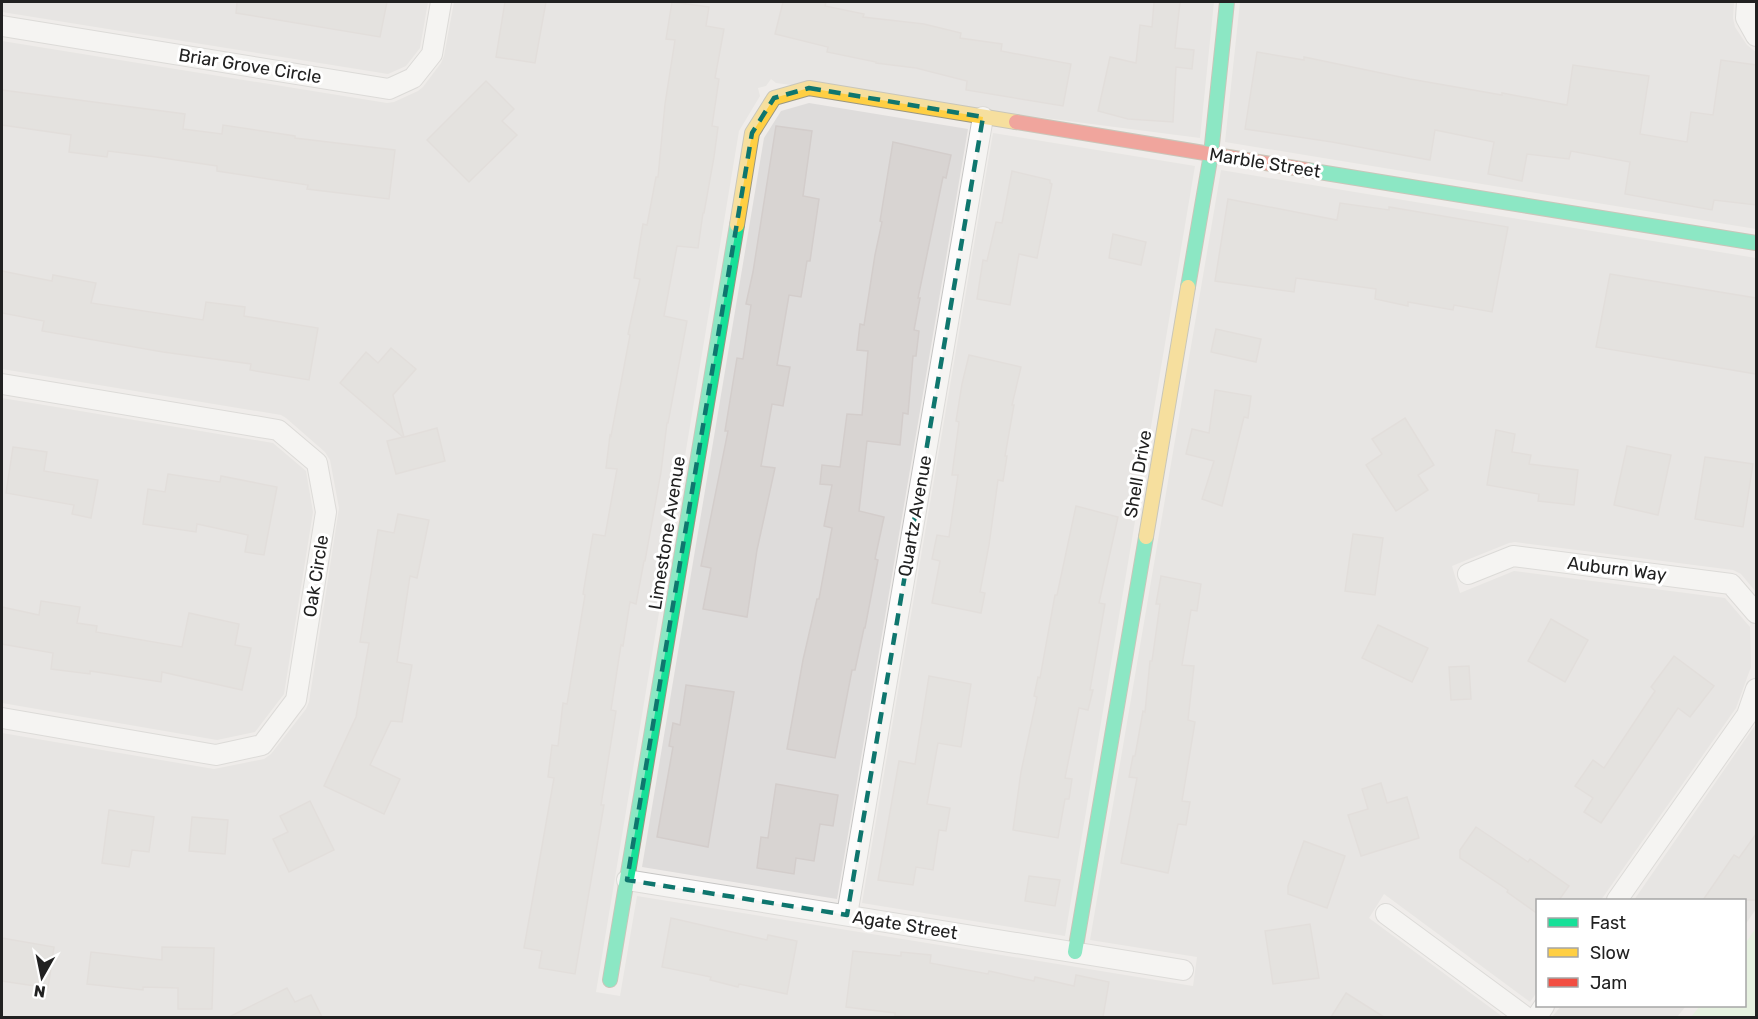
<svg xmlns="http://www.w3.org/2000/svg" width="1758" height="1019" font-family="Rubik,sans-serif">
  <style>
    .residential { fill: #dedcdb }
    .park { fill: #dbf5d5 }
    .building { fill: #d8d4d2; stroke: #d3cdcb; stroke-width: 1.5 }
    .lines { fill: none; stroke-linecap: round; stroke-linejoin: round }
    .street-casing { stroke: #c6c5c4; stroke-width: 22 }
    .fast-casing { stroke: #9b9780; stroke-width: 16 }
    .slow-casing { stroke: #9b9780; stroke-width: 16 }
    .jam-casing { stroke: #9b9780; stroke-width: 16 }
    .street { stroke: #fdfcfc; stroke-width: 20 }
    .fast { stroke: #16e098; stroke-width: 14 }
    .slow { stroke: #ffcf43; stroke-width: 14 }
    .jam { stroke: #f24e42; stroke-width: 14 }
    .marked { fill: none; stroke: #0f766e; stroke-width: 4.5; stroke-dasharray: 12 8; stroke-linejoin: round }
    .labels { text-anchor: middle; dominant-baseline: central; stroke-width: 6; stroke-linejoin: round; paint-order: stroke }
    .street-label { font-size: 18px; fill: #212121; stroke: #fff }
  </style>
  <rect width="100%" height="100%" fill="#efecea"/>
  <g class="residential">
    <polygon points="2,2 428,2 420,48 406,66 388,74 2,12"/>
    <polygon points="454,2 1214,2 1200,138 776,83 771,79 766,86 758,88 760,96 739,131 596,992 620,996 637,896 1193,986 1197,957 1090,940 1221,170 1756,258 1756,592 1741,574 1733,570 1515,542 1509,543 1452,566 1460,593 1514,571 1725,598 1750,627 1751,667 1736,708 1601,900 1538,900 1537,992 1530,1002 1384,894 1369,918 1503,1017 2,1017 2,733 214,769 264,759 271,754 306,709 309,702 339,508 330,460 325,452 286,418 281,415 2,369 2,41 387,103 394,102 418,91 423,87 441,63 444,56"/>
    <polygon points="1240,2 1734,2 1733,18 1735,27 1747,45 1756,52 1756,229 1225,142"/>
    <polygon points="809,103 968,129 837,899 642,867 764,138 781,111"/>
    <polygon points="993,133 1195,166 1065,936 862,903"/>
    <polygon points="2,398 273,443 306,471 313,512 284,694 255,732 217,740 2,703"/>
    <polygon points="1756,724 1756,909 1745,925 1744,900 1634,900"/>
    <polygon points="1561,1006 1686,1006 1677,1017 1552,1017"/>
  </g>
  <polygon class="park" points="1756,928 1756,1017 1691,1017 1700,1006 1744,1006 1745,944"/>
  <g class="building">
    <polygon points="237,2 387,2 380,37 236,13"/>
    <polygon points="505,2 546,2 535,63 496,57"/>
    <polygon points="672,2 709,7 706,26 724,29 715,78 719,79 712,126 718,127 714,157 704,213 703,213 698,248 677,246 664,316 687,321 668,423 667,423 661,472 645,561 644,561 636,604 630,602 623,646 621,645 611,710 616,711 601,805 604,805 575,974 539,968 542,951 524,948 554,778 548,777 552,745 558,746 563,703 567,704 585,595 583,594 593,534 605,536 617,469 606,468 610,435 611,436 630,335 628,334 640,279 634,278 643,224 647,225 656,177 658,177 665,104 675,40 666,39"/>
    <polygon points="783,2 826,2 825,6 864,14 863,17 924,24 961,33 960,38 1002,44 1001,51 1071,64 1063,106 966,90 967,81 916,68 876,63 876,62 827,52 828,47 775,34"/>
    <polygon points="1154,2 1180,2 1175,48 1194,50 1192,69 1176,67 1173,122 1128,119 1098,111 1110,57 1136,63 1140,25 1152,27"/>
    <polygon points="1257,52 1304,60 1304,57 1410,79 1502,95 1502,93 1567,105 1573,65 1649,76 1640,134 1687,142 1691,112 1713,115 1721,60 1756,65 1756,205 1714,200 1712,210 1625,194 1630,162 1571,151 1569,159 1527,154 1522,181 1488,174 1494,142 1435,130 1430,160 1332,142 1245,129"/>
    <polygon points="486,81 514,109 502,121 517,135 469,182 427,140"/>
    <polygon points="2,90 185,114 183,129 222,134 223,125 295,136 295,138 395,150 389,199 307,189 308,185 217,171 217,166 156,157 108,151 107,157 69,152 71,135 2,125"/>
    <polygon points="776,126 812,131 803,196 819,199 810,261 807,261 801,297 789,295 777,365 790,367 783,406 772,404 761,466 775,468 757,550 747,617 703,609 711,568 701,566 728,431 725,431 737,358 743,359 751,305 746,304 753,272"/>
    <polygon points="893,142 951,155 946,178 943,177 918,298 920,298 914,330 919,331 916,356 913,356 908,414 903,413 900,445 867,441 859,511 884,517 875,559 878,560 865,628 864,628 855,670 852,670 835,758 787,749 803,660 817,599 819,599 832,528 824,526 832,485 820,484 822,465 840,467 847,414 862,415 868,351 857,350 860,324 864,325 875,255 882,222 880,221"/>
    <polygon points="1012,171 1050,180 1050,183 1052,184 1037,258 1019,254 1010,305 977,299 983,260 987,261 996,222 1002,223"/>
    <polygon points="1228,199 1337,220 1340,203 1389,210 1389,207 1508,227 1492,312 1454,305 1453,310 1408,302 1408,306 1375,299 1376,289 1296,278 1294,292 1215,281"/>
    <polygon points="1113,234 1146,242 1141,265 1109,258"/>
    <polygon points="2,271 52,281 53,275 96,283 91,303 203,320 206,302 245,307 244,316 318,328 309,380 250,370 251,364 163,352 42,331 44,321 2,313"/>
    <polygon points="1610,274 1756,298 1756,374 1596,347"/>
    <polygon points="1216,329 1261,339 1256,362 1211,352"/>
    <polygon points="391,348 416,369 393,395 404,437 437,428 445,461 396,474 387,441 403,437 340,383 366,352 378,363"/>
    <polygon points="969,355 1021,367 1012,405 1014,405 1005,456 1007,456 1003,481 998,480 989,545 980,592 985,593 981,613 932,603 940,561 932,559 937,535 949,537 958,475 952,475 959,422 956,421 962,384"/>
    <polygon points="1215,390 1251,396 1248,418 1244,417 1222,506 1202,499 1214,461 1186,454 1192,429 1209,433"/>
    <polygon points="1405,418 1434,465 1418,475 1428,490 1396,511 1366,465 1382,454 1372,439"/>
    <polygon points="1496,430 1515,434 1512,452 1531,455 1529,464 1578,470 1574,505 1538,501 1539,494 1487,485"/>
    <polygon points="1627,446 1671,455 1658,515 1614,505"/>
    <polygon points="13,447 47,452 44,471 98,480 91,518 72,514 74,505 6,493"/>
    <polygon points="1705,457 1753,464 1743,527 1695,519"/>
    <polygon points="168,474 220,482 221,476 277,487 264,555 245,552 248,535 197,524 196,532 143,524 148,489 165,492"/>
    <polygon points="1076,506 1118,517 1099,603 1105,604 1090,690 1093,690 1088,710 1079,708 1065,778 1072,779 1069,799 1065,799 1058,838 1013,830 1021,772 1037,697 1034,696 1038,677 1040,678 1055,595 1057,595"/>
    <polygon points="398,514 429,520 417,578 410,576 397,662 412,665 402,722 391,721 370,765 400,779 384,814 324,786 356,717 369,643 360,642 378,530 394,533"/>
    <polygon points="1353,534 1383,538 1375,595 1345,591"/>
    <polygon points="1161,576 1201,584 1197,611 1191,610 1182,665 1194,666 1188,720 1195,722 1182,801 1190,802 1186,825 1178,824 1168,873 1121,863 1137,778 1129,777 1133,756 1135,756 1143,711 1145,712 1150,661 1152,661 1160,604 1156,604"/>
    <polygon points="41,601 80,607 77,623 97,626 96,632 182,647 189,613 239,624 235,645 251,648 242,690 162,672 161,682 90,671 90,674 51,669 53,653 2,644 2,607 39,615"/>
    <polygon points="1551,619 1588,640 1565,682 1528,661"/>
    <polygon points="1378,625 1428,648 1412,682 1362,658"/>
    <polygon points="1674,656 1714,686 1690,717 1678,708 1601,823 1584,812 1593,798 1575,786 1593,760 1604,768 1655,691 1651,687"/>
    <polygon points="1469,666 1471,699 1451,700 1449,667"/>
    <polygon points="929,676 971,684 961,747 938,743 927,804 950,808 946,831 939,830 933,870 916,867 913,885 878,880 899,761 915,764"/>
    <polygon points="686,685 734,692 708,847 657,837 673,747 669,746 673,723 680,725"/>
    <polygon points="1381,783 1387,803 1407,797 1419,838 1361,856 1348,815 1368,809 1362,789"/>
    <polygon points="776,784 838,795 833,826 820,824 814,861 796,858 794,874 757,868 761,837 768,838"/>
    <polygon points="310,801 334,850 289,872 273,839 288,832 280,816"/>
    <polygon points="109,810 154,817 149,852 132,850 129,867 102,863"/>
    <polygon points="192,817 228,820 225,854 189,851"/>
    <polygon points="1476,827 1528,862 1530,859 1569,886 1559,900 1538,900 1538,914 1507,892 1508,890 1460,858 1460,850"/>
    <polygon points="1756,834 1756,900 1703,900 1734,855 1739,858"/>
    <polygon points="1304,841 1345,856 1327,908 1288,894 1288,886"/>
    <polygon points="1029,876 1060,880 1055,906 1025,901"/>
    <polygon points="671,918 767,940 768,935 797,941 787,994 739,984 738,987 710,980 711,977 662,967"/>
    <polygon points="1310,924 1319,978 1273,984 1265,931"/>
    <polygon points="2,938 54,947 48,988 2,981"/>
    <polygon points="162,947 214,948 212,1009 178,1009 178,988 143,987 143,990 87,984 91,952 162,960"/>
    <polygon points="853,951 901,956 901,952 931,955 930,963 988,974 989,971 1034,981 1035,977 1074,986 1076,975 1109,982 1103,1017 909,1017 895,1016 895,1013 846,1007"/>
    <polygon points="287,988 295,1002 311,995 322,1017 229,1017"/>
    <polygon points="1346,993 1384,1017 1331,1017"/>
  </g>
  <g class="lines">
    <g class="street-casing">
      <g id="street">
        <polyline points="1747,2 1746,18 1756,36"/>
        <polyline points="2,26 389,89 413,78 432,54 441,2"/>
        <polyline points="2,384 278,430 317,463 326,512 296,700 262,745 216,755 2,718"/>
        <polyline points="1468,574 1513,556 1731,584 1756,613"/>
        <polyline points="627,880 1183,970"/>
        <polyline points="1617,900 1747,715 1756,689"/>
        <polyline points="1386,914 1527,1018"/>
        <polyline points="847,915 983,117"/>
        <polyline points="1536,1018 1544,1006"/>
      </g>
    </g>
    <g class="fast-casing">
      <g id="fast">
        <polyline points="1307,170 1756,243"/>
        <polyline points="1188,287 1211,154 1227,2"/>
        <polyline points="1075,952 1146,537"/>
        <polyline points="610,980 737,225"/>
      </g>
    </g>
    <g class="slow-casing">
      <g id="slow">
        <polyline points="737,225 752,133 774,98 809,88 1016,122"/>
        <polyline points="1146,537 1188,287"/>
      </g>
    </g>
    <g class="jam-casing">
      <polyline id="jam" points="1016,122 1307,170"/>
    </g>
    <use href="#street" class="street"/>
    <use href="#fast" class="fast"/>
    <use href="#slow" class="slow"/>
    <use href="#jam" class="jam"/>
  </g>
  <path d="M0 0H1758V1019H0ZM809 88 983 117 847 915 627 880 752 133 774 98Z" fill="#efecea" fill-opacity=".55" fill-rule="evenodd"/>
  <path class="marked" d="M809 88 983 117 847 915 627 880 752 133 774 98Z"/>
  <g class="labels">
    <g class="street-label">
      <text transform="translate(250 66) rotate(9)">Briar Grove Circle</text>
      <text transform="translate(1265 163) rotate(9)">Marble Street</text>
      <text transform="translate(1138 474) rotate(-80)">Shell Drive</text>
      <text transform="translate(915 516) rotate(-80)">Quartz Avenue</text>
      <text transform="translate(667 533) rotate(-81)">Limestone Avenue</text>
      <text transform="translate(1617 569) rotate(7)">Auburn Way</text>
      <text transform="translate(316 576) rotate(-81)">Oak Circle</text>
      <text transform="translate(905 925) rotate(9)">Agate Street</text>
    </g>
  </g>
  <rect width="1758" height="1019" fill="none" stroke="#212121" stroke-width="6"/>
  <rect x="1536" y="899" width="210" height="108" fill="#ffffff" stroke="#a6a6a6" stroke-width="1.5"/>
  <rect x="1548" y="918" width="30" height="9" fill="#16e098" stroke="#a6a6a6" stroke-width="1.5"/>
  <text x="1590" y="929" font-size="18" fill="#212121">Fast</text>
  <rect x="1548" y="948" width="30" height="9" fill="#ffcf43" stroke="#a6a6a6" stroke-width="1.5"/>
  <text x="1590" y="959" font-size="18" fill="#212121">Slow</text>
  <rect x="1548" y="978" width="30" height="9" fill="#f24e42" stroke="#a6a6a6" stroke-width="1.5"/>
  <text x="1590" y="989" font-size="18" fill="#212121">Jam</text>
  <g transform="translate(42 977) rotate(189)" stroke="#ffffff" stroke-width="4.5" paint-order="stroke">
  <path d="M0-4.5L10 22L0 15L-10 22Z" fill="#212121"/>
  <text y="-9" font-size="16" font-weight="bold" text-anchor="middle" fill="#212121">N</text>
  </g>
</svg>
